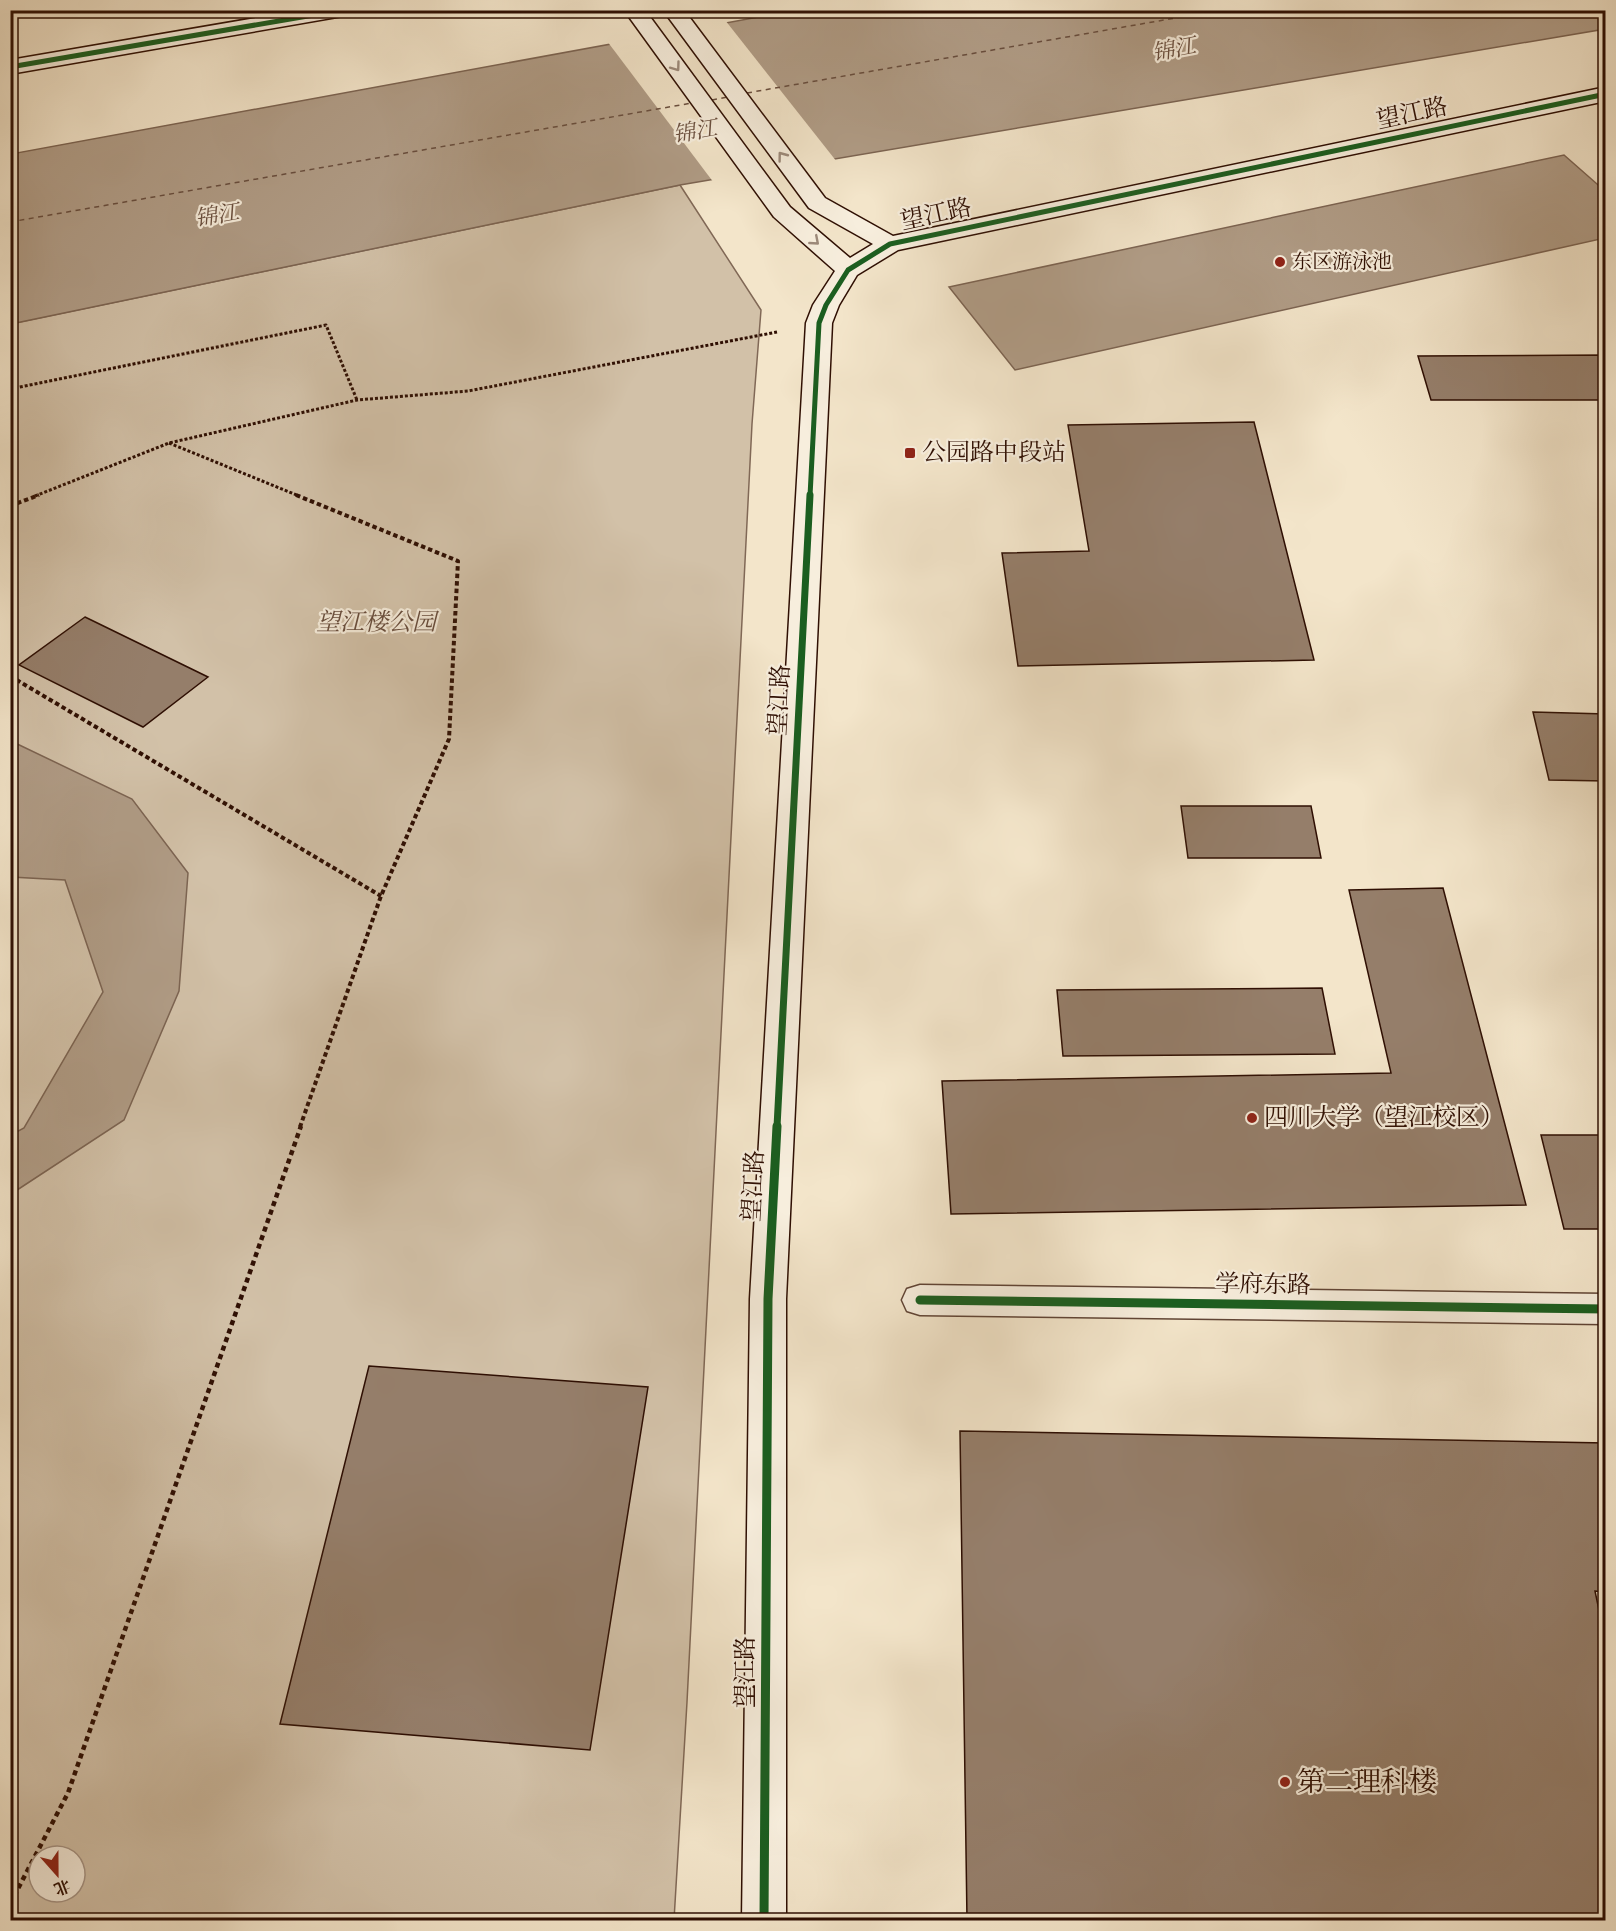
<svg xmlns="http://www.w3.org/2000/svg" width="1616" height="1931" font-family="'IM FELL DW Pica','Noto Serif SC',serif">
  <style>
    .green { fill: #d2c1a8; stroke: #806856; stroke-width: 1.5; fill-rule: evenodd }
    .water { fill: #b09c86; stroke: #7c6452; stroke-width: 1.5 }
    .pier { fill: #f3e5ca }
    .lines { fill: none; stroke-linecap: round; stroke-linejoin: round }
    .ferry { stroke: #694e3e; stroke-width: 1.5; stroke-dasharray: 5 4.5; stroke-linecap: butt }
    .building { fill: #957e6a; stroke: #2f0f03; stroke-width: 1.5 }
    .street-casing { stroke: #604435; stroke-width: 3 }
    .secondary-casing { stroke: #2f0f03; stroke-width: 3 }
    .path-far2 { stroke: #2f0f03; stroke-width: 3; stroke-dasharray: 3 2; stroke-linecap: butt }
    .path-far1 { stroke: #2f0f03; stroke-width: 4; stroke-dasharray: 4.5 3; stroke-linecap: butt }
    .path { stroke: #2f0f03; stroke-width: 4.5; stroke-dasharray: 5 4; stroke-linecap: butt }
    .street { fill: #f7eedd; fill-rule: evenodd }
    .secondary { fill: #f7eedd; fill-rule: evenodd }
    .cycleway-far2-casing { stroke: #f7eedd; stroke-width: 8 }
    .cycleway-far1-casing { stroke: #f7eedd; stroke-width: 10 }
    .cycleway-casing { stroke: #f7eedd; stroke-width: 13 }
    .cycleway-far2 { stroke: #1b5e20; stroke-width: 5 }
    .cycleway-far1 { stroke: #1b5e20; stroke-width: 7 }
    .cycleway { stroke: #1b5e20; stroke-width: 9 }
    .oneway { stroke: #9d8a7b }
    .poi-dot { fill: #8f2418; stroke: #f7eedd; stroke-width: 2 }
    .labels { text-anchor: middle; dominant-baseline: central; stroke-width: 4.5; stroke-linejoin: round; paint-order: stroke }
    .far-poi-label { font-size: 20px; fill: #2f0f03; stroke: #f7eedd; text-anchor: start }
    .far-water-label { font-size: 22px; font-style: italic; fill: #694e3e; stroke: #f7eedd }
    .street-label { font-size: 24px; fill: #2f0f03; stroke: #f7eedd }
    .poi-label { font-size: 24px; fill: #2f0f03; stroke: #f7eedd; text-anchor: start }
    .park-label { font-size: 24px; font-style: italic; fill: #684d3d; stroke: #f7eedd }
    .near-poi-label { font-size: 28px; fill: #2f0f03; stroke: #f7eedd; text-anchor: start }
  </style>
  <rect width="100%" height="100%" fill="#f3e5ca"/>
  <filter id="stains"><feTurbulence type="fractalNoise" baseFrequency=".00333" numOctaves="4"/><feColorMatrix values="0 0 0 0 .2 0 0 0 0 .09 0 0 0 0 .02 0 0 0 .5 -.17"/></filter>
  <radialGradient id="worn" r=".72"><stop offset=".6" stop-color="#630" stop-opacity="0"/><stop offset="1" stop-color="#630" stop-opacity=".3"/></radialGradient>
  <path class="green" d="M680 185 761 310 752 424 687 1702 674 1920H11L10 324ZM39 1856H75V1892H39Z"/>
  <g class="water">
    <polygon points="791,11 1605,11 1605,29 680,185 11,324 11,154"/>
    <polygon points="1564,155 1605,191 1605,238 1015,370 949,287"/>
    <polygon points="11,741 132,799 188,873 179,991 124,1120 11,1194 11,1135 24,1128 103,992 65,880 11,877"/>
  </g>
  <polygon class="pier" points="725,20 837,162 714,183 607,41"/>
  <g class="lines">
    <g class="ferry">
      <polyline points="747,93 1221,10"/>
      <polyline points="712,100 728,97"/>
      <polyline points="10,222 692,103"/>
    </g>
  </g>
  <g class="building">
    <polygon points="1606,355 1606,400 1431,400 1418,356"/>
    <polygon points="1254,422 1314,660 1018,666 1002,553 1089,551 1068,425"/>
    <polygon points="85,617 208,677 143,727 19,665"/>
    <polygon points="1533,712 1606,714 1606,781 1549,780"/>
    <polygon points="1181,806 1311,806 1321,858 1188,858"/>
    <polygon points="1443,888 1526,1205 951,1214 942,1081 1391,1073 1349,890"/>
    <polygon points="1322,988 1335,1054 1063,1056 1057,990"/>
    <polygon points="1541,1135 1606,1135 1606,1229 1564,1229"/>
    <polygon points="369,1366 648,1387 590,1750 280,1724"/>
    <polygon points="960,1431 1606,1443 1606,1592 1595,1591 1606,1644 1606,1920 967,1920"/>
  </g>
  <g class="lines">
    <g class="street-casing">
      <polygon id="street" points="920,1285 1606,1294 1606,1324 920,1315 907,1311 902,1300 907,1289"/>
    </g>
    <g class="secondary-casing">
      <g id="secondary">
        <polygon points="302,10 353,10 351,15 343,16 10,74 10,60"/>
        <polygon points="624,10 645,10 790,207 850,258 873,244 809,208 663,10 684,10 825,198 893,236 1606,87 1606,101 898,250 857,275 839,305 832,323 786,1299 786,1920 742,1920 750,1299 806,323 813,305 835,271 774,217"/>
      </g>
    </g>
    <g class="path-far2">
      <polyline points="10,389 326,325 357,400"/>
      <polyline points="169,443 299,496"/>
      <polyline points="35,496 169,443 357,400 468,391 777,332"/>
    </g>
    <g class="path-far1">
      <polyline points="296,495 458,561 449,739 381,896 300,1127"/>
      <polyline points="10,506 39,495"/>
      <polyline points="10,676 381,896"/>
    </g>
    <polyline class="path" points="10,1904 68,1793 301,1126"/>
    <use href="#street" class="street"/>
    <use href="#secondary" class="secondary"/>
    <g class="cycleway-far2-casing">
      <g id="cycleway-far2">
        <polyline points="10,67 343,10"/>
        <polyline points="810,496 819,323 826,305 848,270 890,244 1606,94"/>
      </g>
    </g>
    <g class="cycleway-far1-casing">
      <polyline id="cycleway-far1" points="777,1127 810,495"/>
    </g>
    <g class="cycleway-casing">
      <g id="cycleway">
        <polyline points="920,1300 1606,1309"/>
        <polyline points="764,1920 768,1299 777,1126"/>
      </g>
    </g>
    <use href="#cycleway-far2" class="cycleway-far2"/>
    <use href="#cycleway-far1" class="cycleway-far1"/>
    <use href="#cycleway" class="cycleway"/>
  </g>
  <defs><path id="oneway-chevron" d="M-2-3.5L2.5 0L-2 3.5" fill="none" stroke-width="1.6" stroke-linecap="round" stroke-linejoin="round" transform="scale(1.5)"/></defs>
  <g class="oneway">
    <use href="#oneway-chevron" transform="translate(676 67) rotate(54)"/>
    <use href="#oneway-chevron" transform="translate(782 156) rotate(-127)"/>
    <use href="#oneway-chevron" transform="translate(815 241) rotate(41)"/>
  </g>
  <g class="poi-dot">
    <circle cx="1280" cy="262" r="6"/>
    <rect x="904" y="447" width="12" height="12" rx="3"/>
    <circle cx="1252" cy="1118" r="6"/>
    <circle cx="1285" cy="1782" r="6"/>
  </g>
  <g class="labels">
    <g class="far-poi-label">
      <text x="1292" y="262">东区游泳池</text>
    </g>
    <g class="far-water-label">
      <text transform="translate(1174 50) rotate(-11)">锦江</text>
      <text transform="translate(695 132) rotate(-10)">锦江</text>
      <text transform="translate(217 216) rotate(-10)">锦江</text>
    </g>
    <g class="street-label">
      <text transform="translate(1412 114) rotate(-12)">望江路</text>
      <text transform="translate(936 215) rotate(-12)">望江路</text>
      <text transform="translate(780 700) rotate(-87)">望江路</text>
      <text transform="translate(754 1186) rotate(-87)">望江路</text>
      <text transform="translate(1263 1285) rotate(1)">学府东路</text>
      <text transform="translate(746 1672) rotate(-90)">望江路</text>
    </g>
    <g class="poi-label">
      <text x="922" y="453">公园路中段站</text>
      <text x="1264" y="1118">四川大学（望江校区）</text>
    </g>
    <g class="park-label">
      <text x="376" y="623">望江楼公园</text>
    </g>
    <g class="near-poi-label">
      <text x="1297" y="1782">第二理科楼</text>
    </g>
  </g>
  <rect width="1616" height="1931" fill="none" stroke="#f3e5ca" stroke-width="36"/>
  <rect x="12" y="12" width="1592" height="1907" fill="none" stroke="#2f0f03" stroke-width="3"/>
  <rect x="18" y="18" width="1580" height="1895" fill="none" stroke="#2f0f03" stroke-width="1.5"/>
  <g transform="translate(57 1874) rotate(159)"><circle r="28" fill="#f7eedd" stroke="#a79586" stroke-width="1.5"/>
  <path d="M0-4.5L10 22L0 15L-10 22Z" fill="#8f2418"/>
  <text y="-9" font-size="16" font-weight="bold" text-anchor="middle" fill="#2f0f03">北</text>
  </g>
  <rect width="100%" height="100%" filter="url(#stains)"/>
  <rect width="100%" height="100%" fill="url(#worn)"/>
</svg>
